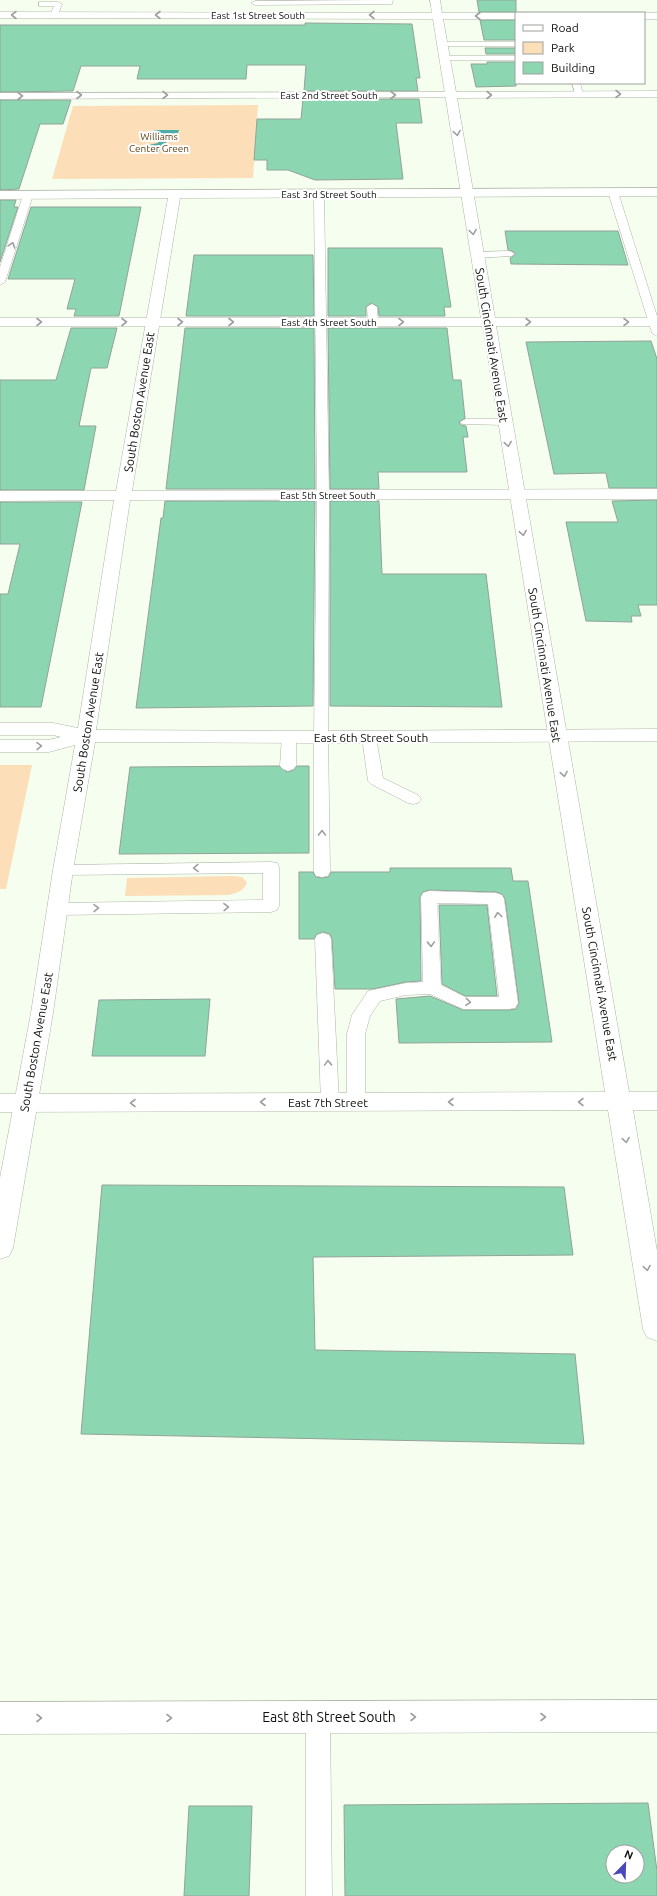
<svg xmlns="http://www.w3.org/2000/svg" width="657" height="1896" font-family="Ubuntu,sans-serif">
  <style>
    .green { fill: #fcdfb8 }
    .water { fill: #4cada8 }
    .building { fill: #8cd7b2; stroke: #92a299; fill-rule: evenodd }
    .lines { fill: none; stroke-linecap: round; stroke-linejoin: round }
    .service-casing { stroke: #adb5a7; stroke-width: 1 }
    .tertiary-casing { stroke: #adb5a7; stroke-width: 1 }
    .secondary-casing { stroke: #adb5a7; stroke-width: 1 }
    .primary-casing { stroke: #adb5a7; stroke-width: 1 }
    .service { fill: #fff; fill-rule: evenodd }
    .tertiary { fill: #fff; fill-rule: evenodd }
    .secondary { fill: #fff; fill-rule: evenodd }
    .primary { fill: #fff; fill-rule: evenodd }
    .oneway { stroke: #9fa09e }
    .labels { text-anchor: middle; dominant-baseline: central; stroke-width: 4; stroke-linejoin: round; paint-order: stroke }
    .far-street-label { font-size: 10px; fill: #0f110d; stroke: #fff }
    .far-park-label { font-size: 10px; fill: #634618; stroke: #fff }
    .street-label { font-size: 12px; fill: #0f110d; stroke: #fff }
    .near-street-label { font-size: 14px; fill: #0f110d; stroke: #fff }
  </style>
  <rect width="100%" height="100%" fill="#f5feef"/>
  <g class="green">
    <polygon points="258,105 253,178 52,179 73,106"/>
    <polygon points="0,765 32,765 6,889 0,889"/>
    <path d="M232 876 242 877 247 882C245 891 236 893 228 895L125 896 127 878Z"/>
  </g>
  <polygon class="water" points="156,130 179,130 178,133 169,137 166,143 170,146 169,148 160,150 159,153 143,153 144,146 158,143 159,141 148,136 149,132"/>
  <g class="building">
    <polygon points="477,0 516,0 516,12 479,12"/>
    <polygon points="480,20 516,20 516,40 484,40"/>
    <polygon points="305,23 412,24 420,78 416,78 418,91 304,91 306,65 247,65 246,79 137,79 140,66 81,66 73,91 0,92 0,25 305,25"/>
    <polygon points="485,48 516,48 516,54 486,54"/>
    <polygon points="487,62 516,62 516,86 476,87 471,64 487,64"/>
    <polygon points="303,99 419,99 422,123 396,123 403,179 315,180 288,170 267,170 267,160 254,160 257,119 301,119"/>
    <polygon points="0,100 71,100 63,124 40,124 19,189 0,190"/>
    <polygon points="0,200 16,200 14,207 18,207 0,262"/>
    <polygon points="31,207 141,207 119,316 74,316 76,309 67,309 75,279 8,279"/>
    <polygon points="505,231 618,231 628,265 511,264 510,258 516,254 512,251 508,250"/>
    <polygon points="328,248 442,248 451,307 444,307 445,316 379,316 378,307 371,303 366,307 366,316 328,316"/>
    <polygon points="194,255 313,255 314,316 186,316"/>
    <polygon points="71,328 117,328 107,368 91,368 79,426 96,426 84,490 0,490 0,380 56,380"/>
    <polygon points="185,328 314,328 315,489 166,489"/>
    <polygon points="328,328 447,328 453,380 461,380 465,418 459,422 461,425 466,426 468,437 463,437 467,472 378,472 379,489 330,489"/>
    <polygon points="651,341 657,359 657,488 609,488 606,473 554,474 526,342"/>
    <polygon points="657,500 657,605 638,605 641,616 631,616 632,622 586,621 566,522 618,522 612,501"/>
    <polygon points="165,501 315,501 313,706 136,708 161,518 163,518"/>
    <polygon points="330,501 379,501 382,574 486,574 502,707 330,706"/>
    <polygon points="0,502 82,502 41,707 0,707 0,594 8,594 20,544 0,544"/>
    <polygon points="279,766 287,772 294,770 297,766 309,766 309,853 119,854 130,767"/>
    <polygon points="390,868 511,868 513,881 528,881 552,1042 399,1043 396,999 430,996 463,1010 509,1010 516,1009 519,1003 505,899 502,894 496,892 429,890 423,892 420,897 421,981 406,982 373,989 335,989 332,939 330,934 323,932 317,934 314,939 299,939 299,872 313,872 316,877 322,878 328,877 331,872 390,872"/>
    <polygon points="439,905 487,905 497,996 465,996 442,984"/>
    <polygon points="210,999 205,1056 92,1056 99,1000"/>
    <polygon points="102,1185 564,1187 573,1255 313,1257 315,1350 575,1354 584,1444 81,1434"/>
    <path d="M648 1803 657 1871V1896H345L344 1805ZM613 1852H637V1876H613Z"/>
    <polygon points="189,1806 252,1806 249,1896 184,1896"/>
  </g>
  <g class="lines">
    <g class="service-casing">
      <g id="service">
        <polygon points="393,0 392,4 389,4 255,5 251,3 255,1"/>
        <polygon points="39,2 58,2 62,4 58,15 54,17 50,15 54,6 39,6"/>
        <polygon points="439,42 516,42 516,46 442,46 438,44"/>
        <polygon points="441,56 516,56 516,60 444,60 440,58"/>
        <polygon points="572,83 580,83 583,94 582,96 576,96"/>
        <polygon points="613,189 618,192 657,316 657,336 652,333 608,192"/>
        <polygon points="319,191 324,194 329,495 328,737 330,872 328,876 322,877 316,876 314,872 314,737 317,495 314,194"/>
        <polygon points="28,192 33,195 5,282 0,285 0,267 23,195"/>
        <polygon points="509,251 512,252 514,254 512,256 477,258 472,255 477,252"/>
        <polygon points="372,304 377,307 378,322 373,325 368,322 367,307"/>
        <polygon points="466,419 505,419 511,422 505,425 462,424 460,422"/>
        <polygon points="289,732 294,734 296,737 296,766 293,769 288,771 283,769 280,766 282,737 284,734"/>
        <polygon points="369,732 374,734 376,737 383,778 418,795 421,799 418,803 413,804 408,803 371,784 368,781 362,737 364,734"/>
        <polygon points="271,862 277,863 279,867 279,906 277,910 271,912 57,915 51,913 49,909 51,905 57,903 263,900 263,873 63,875 57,874 55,870 57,866 63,865"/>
        <path d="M429 891 496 893 502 895 504 899 518 1003 515 1008 509 1009H463L430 994 406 995 380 1001 370 1016 365 1034V1102L363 1107 356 1109 349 1107 347 1102V1034L352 1015 368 991 406 983 423 982 421 897 423 893ZM437 903 488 904 499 997H465L441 985Z"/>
        <polygon points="323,933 329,935 331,939 339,1102 337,1107 330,1109 323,1107 321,1102 315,939 317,935"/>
        <polygon points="318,1705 327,1708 330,1717 332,1896 306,1896 306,1717 309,1708"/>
      </g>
    </g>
    <g class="tertiary-casing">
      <polygon id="tertiary" points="657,188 657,196 180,198 132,491 657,489 657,499 130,500 96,730 321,731 657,729 657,741 321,743 95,742 73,870 53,1013 13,1248 9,1256 0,1259 0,1178 31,1013 53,870 75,745 49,752 0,752 0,740 48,740 61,737 53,735 0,735 0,723 53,723 78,728 114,500 0,501 0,491 116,491 168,198 0,199 0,191"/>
    </g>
    <g class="secondary-casing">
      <polygon id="secondary" points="450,92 454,93 455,95 454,97 0,99 0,93"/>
    </g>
    <g class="primary-casing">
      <g id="primary">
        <polygon points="430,0 440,0 442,13 516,13 516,19 443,19 456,92 657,91 657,97 457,98 495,318 657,318 657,326 496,326 629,1092 657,1092 657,1110 633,1110 657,1251 657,1341 647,1337 643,1329 608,1110 0,1112 0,1094 605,1092 483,326 0,326 0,318 481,318 433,19 0,18 0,12 432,13"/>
        <rect x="644" y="13" width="13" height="6"/>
        <polygon points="657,1700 657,1732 0,1734 0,1702"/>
      </g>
    </g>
    <use href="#service" class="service"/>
    <use href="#tertiary" class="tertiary"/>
    <use href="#secondary" class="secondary"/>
    <use href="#primary" class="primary"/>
  </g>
  <defs><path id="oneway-chevron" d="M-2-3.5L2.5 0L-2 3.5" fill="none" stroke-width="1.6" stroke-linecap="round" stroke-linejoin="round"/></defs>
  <g class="oneway">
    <use href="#oneway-chevron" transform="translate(14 15) rotate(-180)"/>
    <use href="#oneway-chevron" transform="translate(158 15) rotate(-180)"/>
    <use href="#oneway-chevron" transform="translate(372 15) rotate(180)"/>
    <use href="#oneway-chevron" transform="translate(478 16) rotate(-180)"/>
    <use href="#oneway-chevron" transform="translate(618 94)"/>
    <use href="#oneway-chevron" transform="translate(79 95)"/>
    <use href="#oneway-chevron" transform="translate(165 95)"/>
    <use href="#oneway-chevron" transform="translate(393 95)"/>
    <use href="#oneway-chevron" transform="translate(489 95)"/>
    <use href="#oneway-chevron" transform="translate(20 96)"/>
    <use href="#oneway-chevron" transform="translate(457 133) rotate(81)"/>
    <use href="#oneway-chevron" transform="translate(473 232) rotate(81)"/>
    <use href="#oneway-chevron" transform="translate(12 245) rotate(-72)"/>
    <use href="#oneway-chevron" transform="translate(39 322)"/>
    <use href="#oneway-chevron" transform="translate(124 322)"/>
    <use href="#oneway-chevron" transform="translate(180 322)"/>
    <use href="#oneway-chevron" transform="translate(231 322)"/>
    <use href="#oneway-chevron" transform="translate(401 322)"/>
    <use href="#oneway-chevron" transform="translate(528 322)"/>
    <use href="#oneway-chevron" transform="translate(626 322)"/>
    <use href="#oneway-chevron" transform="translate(508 444) rotate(81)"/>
    <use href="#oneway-chevron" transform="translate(523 533) rotate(81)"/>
    <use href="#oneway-chevron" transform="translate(39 746) rotate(-1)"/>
    <use href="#oneway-chevron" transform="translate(564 774) rotate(80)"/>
    <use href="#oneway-chevron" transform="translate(322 833) rotate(-91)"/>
    <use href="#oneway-chevron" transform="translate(196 868) rotate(179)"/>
    <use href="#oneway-chevron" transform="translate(226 907) rotate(-1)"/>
    <use href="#oneway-chevron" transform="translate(96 908) rotate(-1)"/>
    <use href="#oneway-chevron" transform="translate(498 915) rotate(-97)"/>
    <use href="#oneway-chevron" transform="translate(431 944) rotate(88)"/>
    <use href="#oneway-chevron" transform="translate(468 1002) rotate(5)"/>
    <use href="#oneway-chevron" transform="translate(328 1063) rotate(-92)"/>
    <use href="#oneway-chevron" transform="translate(263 1102) rotate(180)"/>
    <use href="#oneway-chevron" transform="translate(451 1102) rotate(180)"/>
    <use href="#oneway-chevron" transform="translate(581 1102) rotate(180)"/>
    <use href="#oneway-chevron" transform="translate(133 1103) rotate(180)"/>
    <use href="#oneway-chevron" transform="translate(626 1140) rotate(81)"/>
    <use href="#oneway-chevron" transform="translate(647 1268) rotate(81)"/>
    <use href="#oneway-chevron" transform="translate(413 1717)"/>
    <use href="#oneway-chevron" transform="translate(543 1717)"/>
    <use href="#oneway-chevron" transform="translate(39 1718)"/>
    <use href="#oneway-chevron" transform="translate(169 1718)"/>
  </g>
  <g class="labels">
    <g class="far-street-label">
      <text x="258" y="15">East 1st Street South</text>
      <text x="329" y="95">East 2nd Street South</text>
      <text x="329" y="194">East 3rd Street South</text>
      <text x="329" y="322">East 4th Street South</text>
      <text x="328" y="495">East 5th Street South</text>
    </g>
    <g class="far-park-label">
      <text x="159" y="136">Williams<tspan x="159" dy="12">Center Green</tspan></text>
    </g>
    <g class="street-label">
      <text transform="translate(492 345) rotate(81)">South Cincinnati Avenue East</text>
      <text transform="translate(139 402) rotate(-81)">South Boston Avenue East</text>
      <text transform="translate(545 665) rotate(81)">South Cincinnati Avenue East</text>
      <text transform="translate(88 722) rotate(-81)">South Boston Avenue East</text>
      <text x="371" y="737">East 6th Street South</text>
      <text transform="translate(600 984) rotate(80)">South Cincinnati Avenue East</text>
      <text transform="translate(36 1042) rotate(-80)">South Boston Avenue East</text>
      <text x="328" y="1102">East 7th Street</text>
    </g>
    <g class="near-street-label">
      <text x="329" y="1717">East 8th Street South</text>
    </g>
  </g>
  <rect x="515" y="12" width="130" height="72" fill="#ffffff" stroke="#9fa09e"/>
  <rect x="523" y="25" width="20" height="6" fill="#ffffff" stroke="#9fa09e"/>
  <text x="551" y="32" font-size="12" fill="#0f110d">Road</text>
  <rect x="523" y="42" width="20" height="12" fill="#fcdfb8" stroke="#9fa09e"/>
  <text x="551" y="52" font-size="12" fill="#0f110d">Park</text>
  <rect x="523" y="62" width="20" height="12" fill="#8cd7b2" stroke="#9fa09e"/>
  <text x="551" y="72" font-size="12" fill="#0f110d">Building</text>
  <g transform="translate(625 1864) rotate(23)"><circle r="19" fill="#ffffff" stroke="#9fa09e"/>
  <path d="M0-3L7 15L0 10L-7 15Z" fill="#4a47bd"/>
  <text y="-6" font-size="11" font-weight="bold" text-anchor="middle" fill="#0f110d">N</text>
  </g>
</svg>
